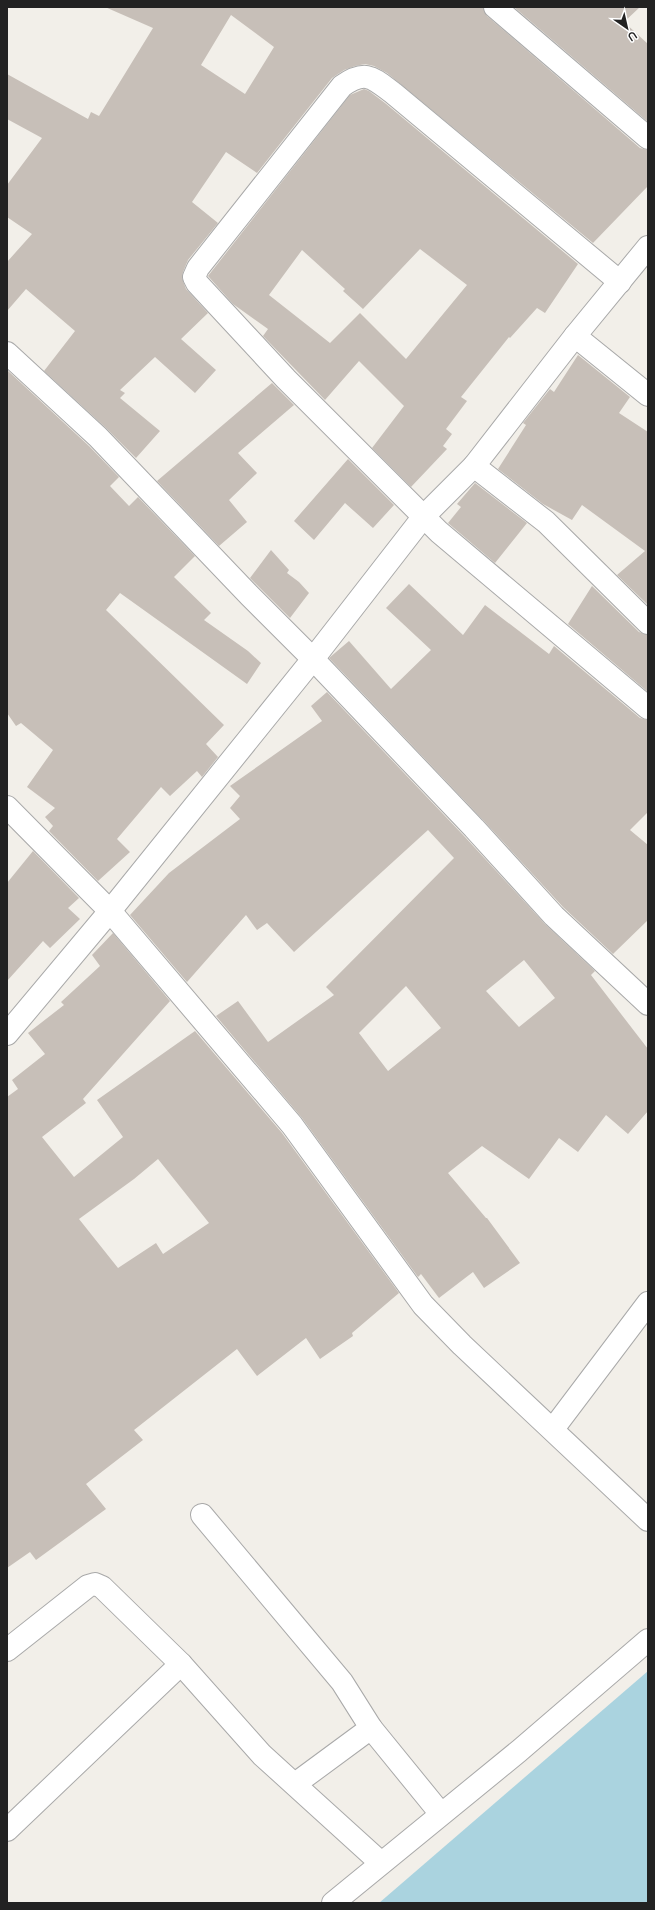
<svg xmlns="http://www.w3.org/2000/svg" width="655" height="1910" font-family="'Varela Round',sans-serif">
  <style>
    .water { fill: #aad3df }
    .building { fill: #c7bfb8; fill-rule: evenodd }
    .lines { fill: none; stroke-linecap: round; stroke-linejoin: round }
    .street-casing { stroke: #a9a9a9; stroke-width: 24 }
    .street { stroke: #fff; stroke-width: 22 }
  </style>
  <rect width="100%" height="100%" fill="#f2efe9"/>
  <polygon class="water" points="648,1671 648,1903 379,1903"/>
  <g class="building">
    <path d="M105 7H483L487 16 640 148 648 150V186L593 243 387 73 374 66 365 64 355 66 344 70 332 78 257 173 226 152 192 202 218 223 188 260 183 272 182 278 186 289 208 313 181 339 216 370 195 393 155 357 120 390 125 393 120 398 160 431 136 458 106 428 44 371 75 331 26 289 7 311V262L32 234 7 217V185L42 138 7 119V74L88 119 91 112 99 116 153 28ZM231 15 274 47 245 94 201 65Z"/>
    <polygon points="514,7 640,7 624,22 648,44 648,122"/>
    <path d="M364 89 369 91 385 103 578 264 545 313 537 308 510 338 509 337 461 397 467 401 446 429 452 434 443 446 447 449 411 487 372 448 404 406 359 361 325 400 263 336 268 329 233 304 208 276 350 95ZM420 249 467 285 406 359 360 313 330 343 269 295 302 250 345 289 343 291 363 309Z"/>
    <polygon points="578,355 630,397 619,413 648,432 648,605 617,575 645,551 582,505 572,520 543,504 498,469 526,425 523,423 550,389 554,392"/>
    <polygon points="7,370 89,446 119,477 110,486 129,506 138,497 195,556 174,577 211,613 204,620 248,651 261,663 247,684 120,593 106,610 224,725 206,744 218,757 202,777 197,771 170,796 161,787 117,839 130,852 98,881 49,831 53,826 45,817 55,808 27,787 53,750 21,723 16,726 7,713"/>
    <polygon points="272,383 294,405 238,453 257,473 229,500 247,522 219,546 157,481"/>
    <polygon points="348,459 394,505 373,528 345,503 314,540 294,521"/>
    <polygon points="475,483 527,523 495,563 448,523 461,507 457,504"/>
    <polygon points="271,550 289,570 287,573 299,582 309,593 290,618 250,578"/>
    <polygon points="409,584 463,635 485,605 549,654 554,646 640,718 648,720 648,812 630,830 648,845 648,920 613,954 563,907 483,820 329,658 349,641 391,689 431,650 386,608"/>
    <polygon points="592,586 639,632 648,635 648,692 568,624"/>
    <path d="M327 692 465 837 545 924 595 971 591 975 648 1049V1111L628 1134 606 1115 578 1152 559 1138 529 1179 482 1146 448 1173 486 1218H487L520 1263 484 1288 473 1272 439 1298 421 1274 418 1277 302 1118 216 1016 238 1001 268 1042 334 995 326 987 454 858 428 830 294 952 267 923 257 930 246 915 187 982 130 915 169 873 240 819 230 808 240 796 230 786 322 721 311 706ZM524 960 555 998 519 1027 486 991ZM406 986 441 1028 388 1071 359 1033Z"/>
    <polygon points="33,851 79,898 68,908 80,919 50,948 43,941 7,981 7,883"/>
    <path d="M113 933 170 1001 83 1099 86 1103 42 1137 74 1177 123 1137 97 1100 195 1031 282 1133 399 1293 352 1333 353 1336 320 1359 306 1338 257 1376 237 1349 134 1430 143 1440 86 1484 106 1509 36 1560 30 1552 7 1568V1097L18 1089 12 1080 45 1054 28 1033 64 1005 61 1002 100 966 92 955ZM158 1159 209 1223 163 1254 156 1243 118 1268 79 1219 134 1179Z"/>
  </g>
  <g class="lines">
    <g class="street-casing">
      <g id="street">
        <polyline points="495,7 648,138"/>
        <path d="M620 282 393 93C373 78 366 69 342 86L198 268 194 277 197 283 286 379 439 532 648 708"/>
        <polyline points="575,336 648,395"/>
        <polyline points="7,353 98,437 249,595 313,659 474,828 554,916 648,1004"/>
        <polyline points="474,466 546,522 648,623"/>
        <polyline points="7,807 110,911 292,1125 423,1305 462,1345 648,1520"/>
        <polyline points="7,1034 110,911 313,659 424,516 474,466 575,336 648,247"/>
        <polyline points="553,1429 648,1303"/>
        <polyline points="202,1515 342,1682 371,1728 295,1784"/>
        <polyline points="7,1650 88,1586 95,1584 102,1587 181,1664 262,1755 381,1863"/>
        <polyline points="371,1728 441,1814"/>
        <polyline points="7,1830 181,1664"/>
        <polyline points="333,1903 519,1751 648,1640"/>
      </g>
    </g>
    <use href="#street" class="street"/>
  </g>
  <rect width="655" height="1910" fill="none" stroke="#222222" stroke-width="16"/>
  <g transform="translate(627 28) rotate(146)" stroke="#ffffff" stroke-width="3" paint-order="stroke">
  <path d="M0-3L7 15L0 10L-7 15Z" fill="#222222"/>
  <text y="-6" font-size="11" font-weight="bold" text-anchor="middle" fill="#222222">U</text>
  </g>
</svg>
